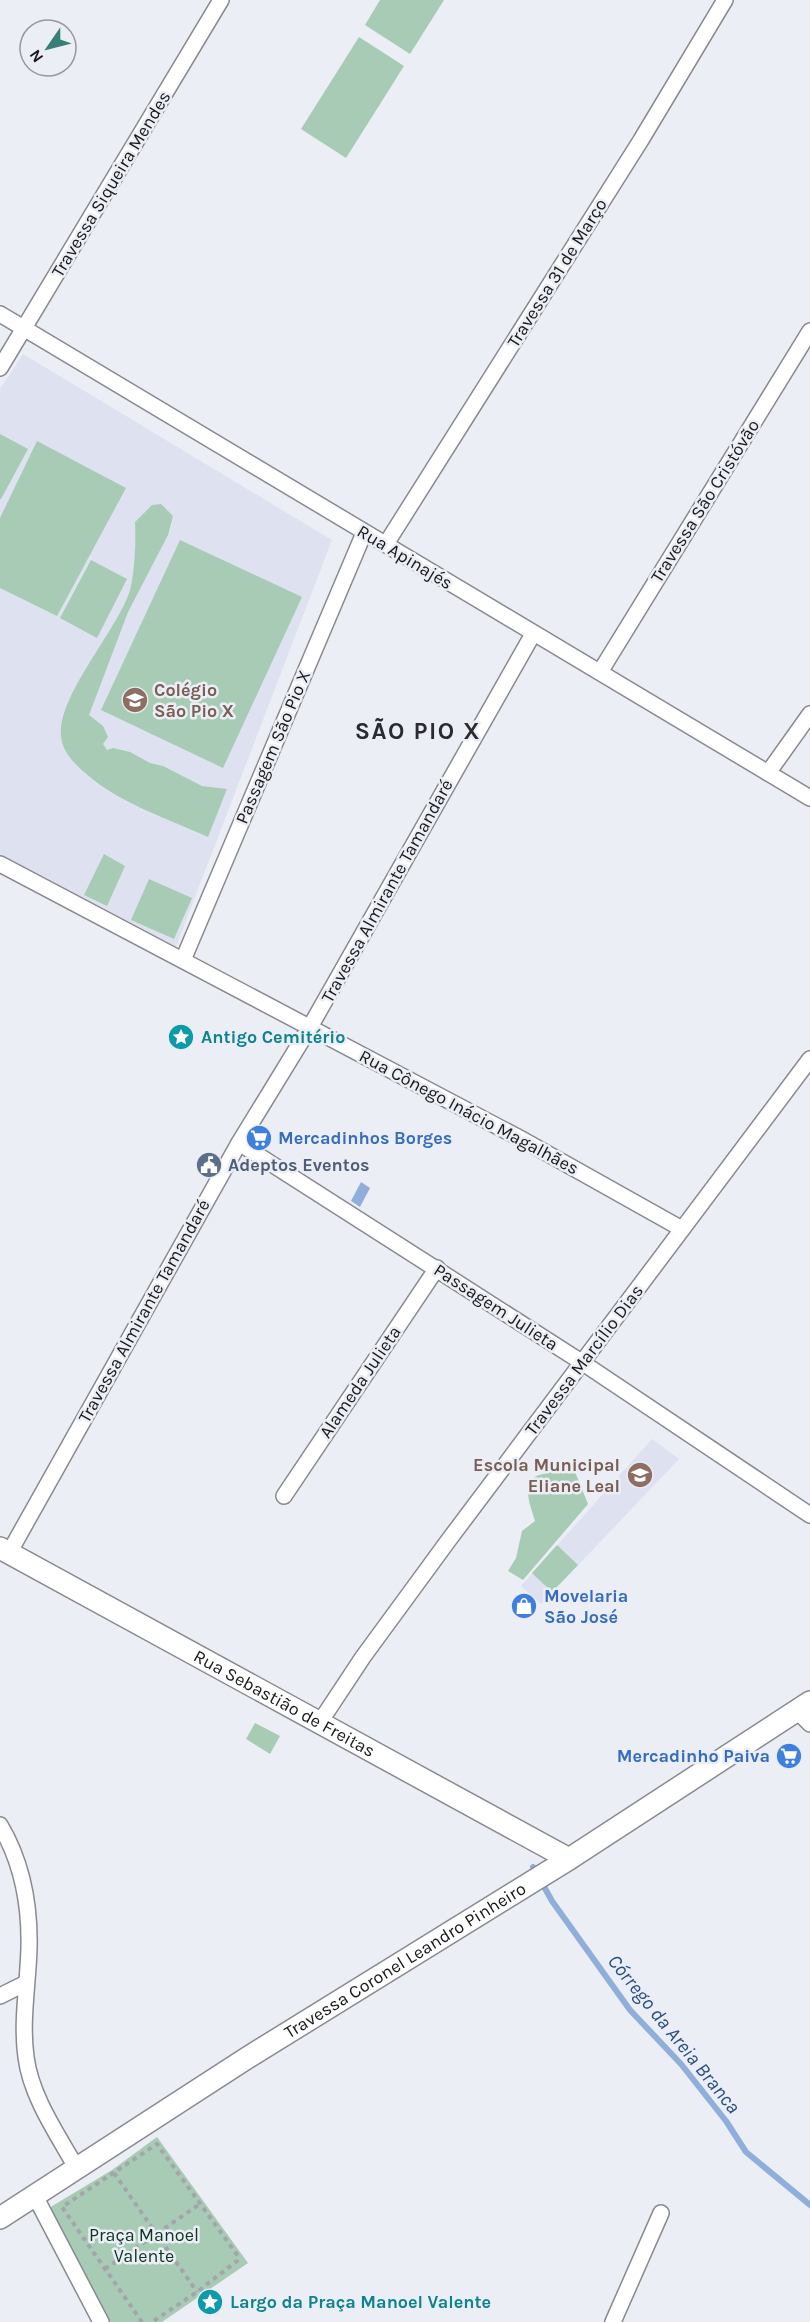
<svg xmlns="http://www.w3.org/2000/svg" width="810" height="2322" font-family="Karla,sans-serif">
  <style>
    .built { fill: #dee2f0 }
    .green { fill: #a7cbb4 }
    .water { fill: #8faeda }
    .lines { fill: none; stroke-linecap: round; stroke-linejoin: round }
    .stream { stroke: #8faeda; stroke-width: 6 }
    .street-casing { stroke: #898a91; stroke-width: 18 }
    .secondary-casing { stroke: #898a91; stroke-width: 24 }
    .path { stroke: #a3a5aa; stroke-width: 4; stroke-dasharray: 4.5 4.5; stroke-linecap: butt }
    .street { stroke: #fff; stroke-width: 15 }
    .secondary { stroke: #fff; stroke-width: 21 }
    .labels { text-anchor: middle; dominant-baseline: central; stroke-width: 5; stroke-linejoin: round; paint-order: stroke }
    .street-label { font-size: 18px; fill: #18181b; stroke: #eceef5 }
    .education-label { font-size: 18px; font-weight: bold; fill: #785e54; stroke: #eceef5; text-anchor: start }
    .culture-label { font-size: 18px; font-weight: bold; fill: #0d838f; stroke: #eceef5; text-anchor: start }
    .shop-label { font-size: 18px; font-weight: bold; fill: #366cbe; stroke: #eceef5; text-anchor: start }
    .service-label { font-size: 18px; font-weight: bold; fill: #4e5e75; stroke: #eceef5; text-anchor: start }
    .park-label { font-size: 18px; fill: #0a351f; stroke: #eceef5 }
    .water-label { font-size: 20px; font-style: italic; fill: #274f86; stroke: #eceef5 }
    .district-label { font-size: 24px; font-weight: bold; letter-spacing: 1.5px; fill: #2a2b30; stroke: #eceef5 }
  </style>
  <rect width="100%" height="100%" fill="#eceef5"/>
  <g class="built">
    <polygon points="23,354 332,540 174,952 0,860 0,389"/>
    <polygon points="652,1439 679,1459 541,1604 521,1586"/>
  </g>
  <g class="green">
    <polygon points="380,0 444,0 410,54 365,25"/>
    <polygon points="359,37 404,66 346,158 301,129"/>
    <polygon points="0,434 28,449 1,499 0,499"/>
    <polygon points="37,441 126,488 57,616 0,588 0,518"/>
    <path d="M161 504 173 516 168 535 128 612 89 715 103 726 108 737 103 744 107 750 113 748 130 752 150 763 163 766 202 786 227 789 208 837C171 820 122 804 90 777 79 768 66 757 62 742 51 700 122 627 131 586 135 567 136 540 135 522L152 505Z"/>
    <polygon points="180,540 302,597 223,768 101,710"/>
    <polygon points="91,560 127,579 97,638 60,618"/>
    <polygon points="104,854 125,866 107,906 84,895"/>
    <polygon points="149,879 192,898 174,939 131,920"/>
    <path d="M566 1465 575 1472 588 1504 523 1580 508 1571 516 1558 522 1531 535 1521C532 1510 523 1491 532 1480 536 1474 543 1475 549 1472 556 1468 558 1466 566 1465Z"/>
    <polygon points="557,1545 578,1565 552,1592 532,1573"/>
    <polygon points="255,1723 280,1736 270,1754 246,1739"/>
    <polygon points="157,2137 248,2263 162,2322 101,2322 49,2208 112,2170"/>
  </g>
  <polygon class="water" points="361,1182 370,1188 360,1207 351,1201"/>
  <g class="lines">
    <polyline class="stream" points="533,1867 552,1901 630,2010 681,2064 726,2121 746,2152 810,2205"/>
    <g class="street-casing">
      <g id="street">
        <polyline points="0,314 810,798"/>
        <polyline points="0,368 221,0"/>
        <polyline points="386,544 641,140 725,0"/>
        <polyline points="600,672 810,331"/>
        <polyline points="768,773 810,714"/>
        <polyline points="0,864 525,1141 682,1229"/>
        <polyline points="183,960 364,533"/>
        <polyline points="239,1143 583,1363 810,1515"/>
        <polyline points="284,1496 437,1268"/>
        <polyline points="9,1553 239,1143 310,1027 533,634"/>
        <polyline points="797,1711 810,1724"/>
        <polyline points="320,1722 363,1657 448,1541 810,1059"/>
        <path d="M0 1825C22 1862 30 1906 29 1948 28 1985 21 2021 26 2057 31 2097 58 2135 77 2169"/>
        <polyline points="0,1996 26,1983"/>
        <polyline points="35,2196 101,2322"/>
        <polyline points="613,2322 661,2213"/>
      </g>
    </g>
    <g class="secondary-casing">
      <g id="secondary">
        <path id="s1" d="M0 1548 569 1859"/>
        <path id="s2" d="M0 2218 247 2058 569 1859 810 1702"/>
      </g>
    </g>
    <g class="path">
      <polyline points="114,2173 197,2292"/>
      <polyline points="105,2269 200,2204"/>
      <polyline points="142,2322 62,2207 157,2144 238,2256 237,2261 197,2292 152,2322"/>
    </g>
    <use href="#street" class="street"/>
    <use href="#secondary" class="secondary"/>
  </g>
  <defs>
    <g id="school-disc" transform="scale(1.35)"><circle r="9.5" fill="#8d6e63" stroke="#eceef5"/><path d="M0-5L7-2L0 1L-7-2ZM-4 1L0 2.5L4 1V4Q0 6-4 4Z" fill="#fff"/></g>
    <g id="sight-disc" transform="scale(1.35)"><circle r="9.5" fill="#0f9aa8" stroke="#eceef5"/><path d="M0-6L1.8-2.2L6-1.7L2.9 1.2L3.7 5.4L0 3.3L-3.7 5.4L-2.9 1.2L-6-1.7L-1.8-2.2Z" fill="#fff"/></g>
    <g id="supermarket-disc" transform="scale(1.35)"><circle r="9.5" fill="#3f7fe0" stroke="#eceef5"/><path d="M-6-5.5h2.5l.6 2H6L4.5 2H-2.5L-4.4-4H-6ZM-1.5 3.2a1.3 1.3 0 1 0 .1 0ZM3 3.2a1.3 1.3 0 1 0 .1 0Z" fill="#fff"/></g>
    <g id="civic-disc" transform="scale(1.35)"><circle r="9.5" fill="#5c6f8a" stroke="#eceef5"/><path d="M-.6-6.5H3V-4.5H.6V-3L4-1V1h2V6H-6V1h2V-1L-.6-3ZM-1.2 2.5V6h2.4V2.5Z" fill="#fff"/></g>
    <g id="shop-disc" transform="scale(1.35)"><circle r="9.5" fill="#3f7fe0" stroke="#eceef5"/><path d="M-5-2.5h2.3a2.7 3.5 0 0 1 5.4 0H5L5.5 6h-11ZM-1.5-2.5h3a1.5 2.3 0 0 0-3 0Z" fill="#fff"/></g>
  </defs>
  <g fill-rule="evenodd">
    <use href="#school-disc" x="135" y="700"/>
    <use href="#sight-disc" x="181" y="1037"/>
    <use href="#supermarket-disc" x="259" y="1138"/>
    <use href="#civic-disc" x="209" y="1165"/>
    <use href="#school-disc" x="640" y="1475"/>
    <use href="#shop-disc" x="524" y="1606"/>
    <use href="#supermarket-disc" x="789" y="1756"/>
    <use href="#sight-disc" x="210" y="2302"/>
  </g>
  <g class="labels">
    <g class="street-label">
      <text transform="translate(111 184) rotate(-59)">Travessa Siqueira Mendes</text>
      <text transform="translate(557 273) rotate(-58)">Travessa 31 de Março</text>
      <text transform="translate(705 501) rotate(-58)">Travessa São Cristóvão</text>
      <text transform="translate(405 557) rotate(31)">Rua Apinajés</text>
      <text transform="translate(273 747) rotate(-67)">Passagem São Pio X</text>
      <text transform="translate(387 891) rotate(-61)">Travessa Almirante Tamandaré</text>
      <text transform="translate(469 1112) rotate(28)">Rua Cônego Inácio Magalhães</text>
      <text transform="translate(496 1307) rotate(33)">Passagem Julieta</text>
      <text transform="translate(144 1311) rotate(-61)">Travessa Almirante Tamandaré</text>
      <text transform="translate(584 1360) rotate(-53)">Travessa Marcílio Dias</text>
      <text transform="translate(360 1382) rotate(-56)">Alameda Julieta</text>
      <text stroke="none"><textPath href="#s1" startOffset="324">Rua Sebastião de Freitas</textPath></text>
      <text stroke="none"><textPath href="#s2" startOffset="480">Travessa Coronel Leandro Pinheiro</textPath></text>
    </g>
    <g class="education-label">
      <text x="154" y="690">Colégio<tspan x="154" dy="21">São Pio X</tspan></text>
      <text x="620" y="1465" text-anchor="end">Escola Municipal<tspan x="620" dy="21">Eliane Leal</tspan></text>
    </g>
    <g class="culture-label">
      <text x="201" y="1037">Antigo Cemitério</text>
      <text x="230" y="2302">Largo da Praça Manoel Valente</text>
    </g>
    <g class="shop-label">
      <text x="278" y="1138">Mercadinhos Borges</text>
      <text x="544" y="1596">Movelaria<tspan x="544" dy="21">São José</tspan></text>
      <text x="770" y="1756" text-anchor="end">Mercadinho Paiva</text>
    </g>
    <g class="service-label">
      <text x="228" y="1165">Adeptos Eventos</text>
    </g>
    <g class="park-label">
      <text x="144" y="2235">Praça Manoel<tspan x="144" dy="21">Valente</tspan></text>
    </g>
    <g class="water-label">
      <text transform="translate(674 2034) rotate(51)">Córrego da Areia Branca</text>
    </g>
    <g class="district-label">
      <text x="418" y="731">SÃO PIO X</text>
    </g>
  </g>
  <g transform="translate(48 48) rotate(235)"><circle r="28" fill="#eceef5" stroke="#97989e" stroke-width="1.5"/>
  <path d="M0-4.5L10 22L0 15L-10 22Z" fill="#387f77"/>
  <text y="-9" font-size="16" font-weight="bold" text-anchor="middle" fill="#18181b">N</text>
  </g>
</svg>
